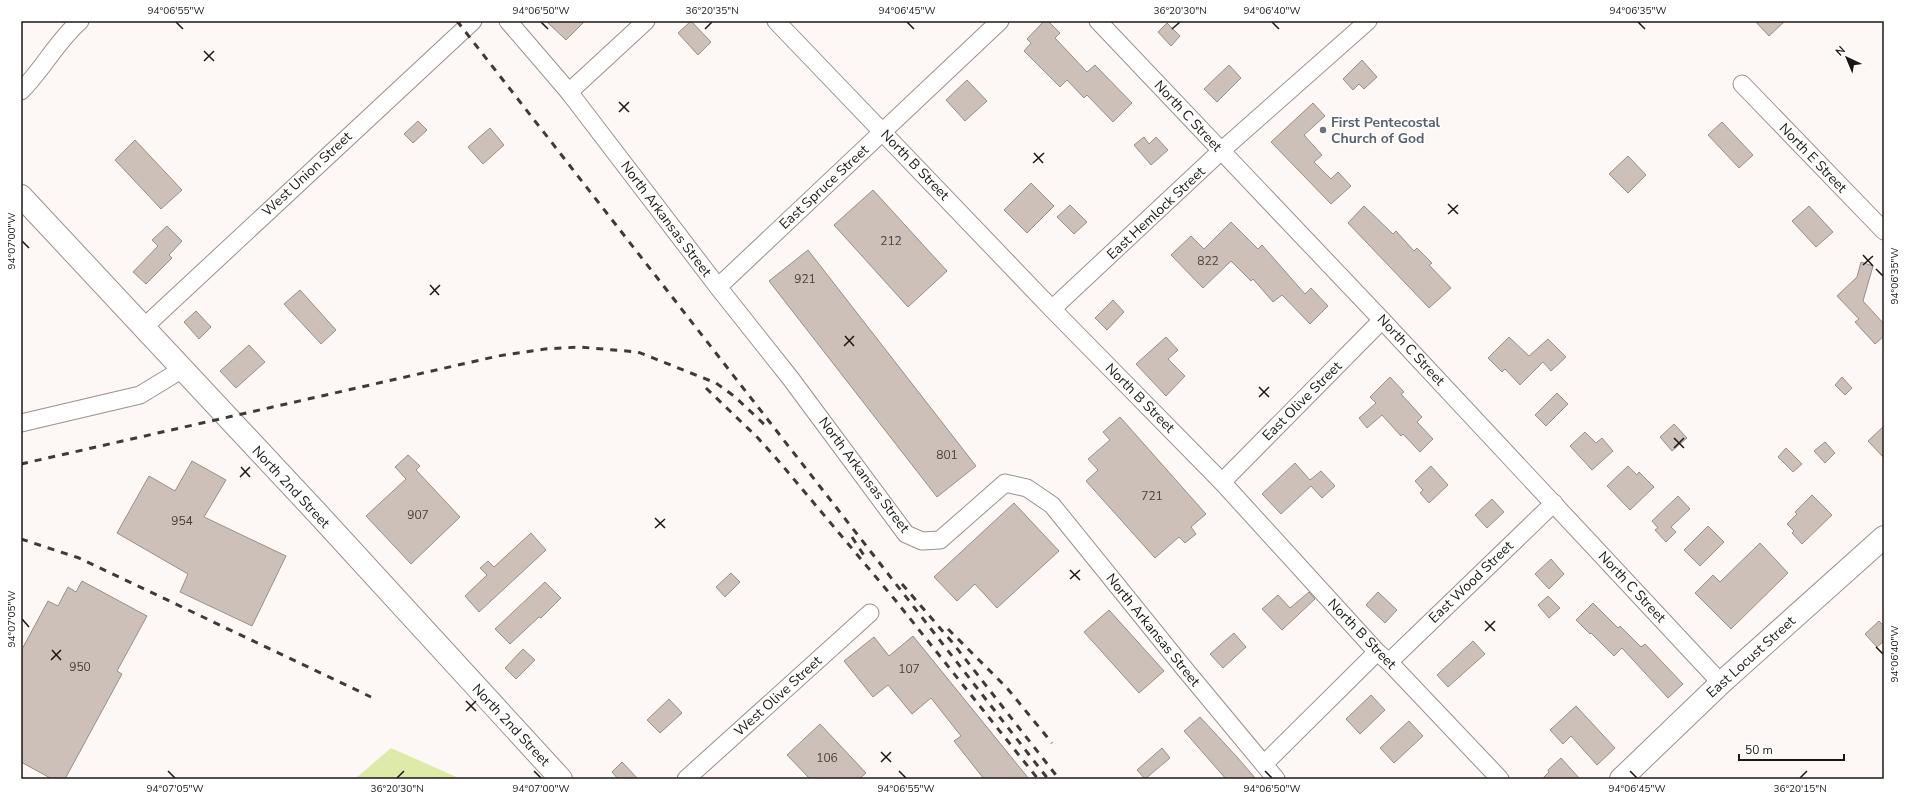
<svg xmlns="http://www.w3.org/2000/svg" width="1905" height="800" font-family="'Nunito Sans',sans-serif">
  <style>
    .green { fill: #deeaa8 }
    .building { fill: #ccc0b9; stroke: #9a8e87 }
    .lines { fill: none; stroke-linecap: round; stroke-linejoin: round }
    .minor-casing { stroke: #9c908a; stroke-width: 19 }
    .major-casing { stroke: #9c908a; stroke-width: 24 }
    .minor { stroke: #fff; stroke-width: 17 }
    .major { stroke: #fff; stroke-width: 22 }
    .rail { stroke: #3f3a37; stroke-width: 3; stroke-dasharray: 7 7; stroke-linecap: butt }
    .ticks { fill: none; stroke: #1b1714; stroke-width: 1.5 }
    .worship-dot { fill: #6b7280; stroke: #fff; stroke-width: 1.5 }
    .labels { text-anchor: middle; dominant-baseline: central; stroke-width: 3; stroke-linejoin: round; paint-order: stroke }
    .number-label { font-size: 12px; fill: #47413d }
    .street-label { font-size: 14px; fill: #1b1714; stroke: #fff }
    .worship-label { font-size: 14px; font-weight: bold; fill: #5b616d; stroke: #fff; text-anchor: start }
    .neatline { fill: none; stroke: #1b1714; stroke-width: 1.5 }
    .ticks-label { font-size: 10px; text-anchor: middle; fill: #1b1714 }
  </style>
  <rect width="100%" height="100%" fill="#fdf8f5"/>
  <polygon class="green" points="391,748 461,779 355,779"/>
  <g class="building">
    <polygon points="546,21 585,21 566,40"/>
    <polygon points="691,21 711,42 698,55 678,33"/>
    <polygon points="1044,21 1048,21 1060,33 1055,38 1087,72 1095,65 1132,103 1113,122 1087,95 1084,98 1067,80 1060,87 1024,51 1031,43 1027,39"/>
    <polygon points="1755,21 1785,21 1769,36"/>
    <polygon points="1167,23 1180,36 1171,46 1158,32"/>
    <polygon points="1362,60 1377,77 1364,89 1359,84 1353,90 1343,79"/>
    <polygon points="1229,65 1241,78 1217,102 1204,89"/>
    <polygon points="967,80 987,101 965,121 946,100"/>
    <polygon points="1313,103 1325,116 1304,135 1322,155 1314,162 1331,179 1338,172 1351,186 1331,204 1271,142"/>
    <polygon points="418,121 427,130 413,143 404,134"/>
    <polygon points="1722,122 1753,155 1739,168 1708,135"/>
    <polygon points="490,128 504,145 483,164 468,147"/>
    <polygon points="1144,137 1149,144 1156,137 1168,150 1151,165 1134,145"/>
    <polygon points="135,140 182,190 161,209 115,160"/>
    <polygon points="1628,156 1646,175 1628,193 1609,174"/>
    <polygon points="1031,183 1054,206 1027,233 1004,210"/>
    <polygon points="873,190 947,271 908,307 834,225"/>
    <polygon points="1070,205 1087,222 1074,234 1057,217"/>
    <polygon points="1364,206 1393,234 1396,231 1414,251 1417,248 1432,263 1429,265 1451,288 1429,308 1348,223"/>
    <polygon points="1809,206 1833,232 1816,247 1792,221"/>
    <polygon points="1231,222 1258,249 1262,245 1305,294 1311,288 1328,306 1310,324 1282,295 1273,302 1253,279 1251,281 1231,261 1203,288 1171,255 1191,236 1204,249"/>
    <polygon points="167,226 182,241 169,255 172,258 146,284 133,272 158,246 152,240"/>
    <polygon points="808,250 976,466 937,497 769,281"/>
    <polygon points="1861,262 1873,266 1863,301 1884,324 1884,336 1875,344 1855,322 1859,319 1837,296 1857,277"/>
    <polygon points="300,290 336,330 321,344 284,304"/>
    <polygon points="1113,300 1124,312 1107,330 1095,318"/>
    <polygon points="196,311 211,327 199,339 184,322"/>
    <polygon points="1166,337 1178,350 1168,359 1185,376 1166,396 1136,364"/>
    <polygon points="1509,337 1529,356 1548,339 1566,357 1551,371 1543,362 1520,385 1505,369 1502,372 1488,358"/>
    <polygon points="249,345 265,362 236,388 220,371"/>
    <polygon points="1390,377 1404,392 1401,394 1422,417 1417,422 1433,439 1420,452 1403,434 1401,436 1382,415 1367,428 1359,418 1376,403 1370,397"/>
    <polygon points="1842,377 1852,388 1845,395 1835,385"/>
    <polygon points="1557,393 1568,404 1546,426 1535,415"/>
    <polygon points="1120,417 1206,514 1191,527 1196,534 1185,543 1179,537 1155,558 1086,481 1098,470 1088,459 1110,440 1103,432"/>
    <polygon points="1674,424 1687,438 1672,451 1660,437"/>
    <polygon points="1884,426 1884,458 1868,441"/>
    <polygon points="1585,432 1596,443 1602,438 1613,451 1592,470 1570,446"/>
    <polygon points="1825,442 1835,453 1825,463 1814,451"/>
    <polygon points="1786,448 1802,464 1793,472 1778,457"/>
    <polygon points="408,455 420,466 416,470 460,517 411,564 366,516 406,479 395,467"/>
    <polygon points="192,461 226,480 204,517 286,556 252,626 180,592 188,574 117,533 149,476 175,491"/>
    <polygon points="1295,463 1310,480 1321,471 1335,486 1322,498 1311,486 1281,514 1262,494"/>
    <polygon points="1431,466 1448,485 1429,503 1420,493 1423,490 1415,481"/>
    <polygon points="1628,466 1637,475 1639,472 1654,487 1630,510 1607,486"/>
    <polygon points="1812,495 1832,515 1802,544 1792,533 1794,531 1787,524 1797,514 1795,512"/>
    <polygon points="1678,496 1690,509 1671,527 1676,532 1666,542 1655,530 1658,528 1652,521"/>
    <polygon points="1492,499 1504,512 1487,528 1475,515"/>
    <polygon points="1014,503 1059,551 997,608 975,584 957,601 934,577"/>
    <polygon points="1708,526 1724,542 1700,566 1684,550"/>
    <polygon points="531,533 546,550 479,612 465,596 487,575 480,568 488,561 494,567"/>
    <polygon points="1760,543 1788,573 1731,629 1695,593 1713,575 1720,582"/>
    <polygon points="1551,559 1564,574 1549,589 1535,574"/>
    <polygon points="731,573 740,582 725,597 716,587"/>
    <polygon points="82,581 147,616 117,671 122,674 65,779 52,779 21,762 21,651 48,601 58,606 68,587 76,592"/>
    <polygon points="545,582 561,598 541,618 539,617 510,644 495,629"/>
    <polygon points="1309,592 1315,599 1282,630 1262,609 1278,595 1290,608"/>
    <polygon points="1378,592 1397,610 1385,623 1366,605"/>
    <polygon points="1548,596 1560,608 1549,618 1538,605"/>
    <polygon points="1593,603 1618,628 1620,626 1641,647 1645,644 1683,684 1668,698 1622,648 1614,656 1591,633 1590,634 1576,620"/>
    <polygon points="1109,610 1164,671 1139,693 1084,632"/>
    <polygon points="1879,621 1884,626 1884,641 1877,647 1865,634"/>
    <polygon points="1234,633 1246,647 1223,668 1210,654"/>
    <polygon points="913,636 1029,779 984,779 954,741 961,736 931,698 912,714 888,685 873,697 844,661 874,637 889,656"/>
    <polygon points="1473,641 1485,654 1448,687 1437,675"/>
    <polygon points="523,649 535,660 516,679 505,668"/>
    <polygon points="1371,695 1385,710 1360,734 1346,719"/>
    <polygon points="669,699 682,713 660,733 647,720"/>
    <polygon points="1576,706 1615,748 1597,765 1571,736 1563,744 1550,730"/>
    <polygon points="1200,717 1237,757 1256,779 1226,779 1184,731"/>
    <polygon points="1409,721 1423,736 1394,763 1380,748"/>
    <polygon points="820,724 866,773 859,779 810,779 787,755"/>
    <polygon points="1162,748 1170,758 1145,779 1137,770"/>
    <polygon points="1561,758 1580,779 1542,779 1549,772 1548,770"/>
    <polygon points="622,762 638,779 618,779 612,772"/>
  </g>
  <g class="lines">
    <g class="minor-casing">
      <g id="minor">
        <polyline points="508,21 569,92 718,287 791,379 906,534 922,541 940,540 1005,483 1027,488 1052,505 1183,667 1276,779"/>
        <polyline points="776,21 1052,309 1222,482 1377,652 1389,662 1500,779"/>
        <polyline points="1098,21 1382,320 1721,683"/>
        <polyline points="1742,84 1884,231"/>
        <path d="M21 91C43 69 57 41 80 21"/>
        <polyline points="569,92 646,21"/>
        <polyline points="718,287 1000,21"/>
        <polyline points="1052,309 1221,151 1368,21"/>
        <polyline points="143,328 473,21"/>
        <polyline points="21,423 140,395 181,370"/>
        <polyline points="1222,482 1382,320"/>
        <polyline points="1389,662 1554,503"/>
        <polyline points="1264,764 1377,652"/>
        <polyline points="686,779 870,613"/>
      </g>
    </g>
    <g class="major-casing">
      <g id="major">
        <polyline points="21,196 319,515 561,779"/>
        <polyline points="1621,779 1721,683 1884,537"/>
      </g>
    </g>
    <use href="#minor" class="minor"/>
    <use href="#major" class="major"/>
    <g class="rail">
      <polyline points="457,21 1048,779"/>
      <polyline points="706,388 758,438 782,465 896,601 1038,779"/>
      <polyline points="21,464 498,356 545,349 579,347 638,352 716,383 734,396 766,426"/>
      <polyline points="852,537 867,560"/>
      <polyline points="21,539 79,558 371,697"/>
      <polyline points="902,584 952,642 1059,779"/>
      <polyline points="948,629 1007,688 1052,743"/>
    </g>
  </g>
  <path class="ticks" d="M176 22 183 29M541 22 548 29M907 22 914 29M1272 22 1279 29M1638 22 1645 29M705 29 712 22M1172 29 1180 22M204 51 214 61M204 61 214 51M619 102 629 112M619 112 629 102M1034 153 1043 163M1033 163 1044 153M1448 204 1458 214M1448 214 1458 205M22 241 29 248M1863 255 1873 266M1863 265 1873 256M1876 269 1883 276M430 285 439 295M430 295 440 285M845 336 854 346M844 346 854 336M1259 387 1269 397M1259 397 1269 387M1674 438 1684 448M1674 448 1684 438M241 467 250 477M240 477 250 467M655 518 665 528M655 528 665 519M1070 570 1080 580M1070 579 1080 570M22 619 29 627M1485 621 1495 631M1485 631 1495 621M1876 647 1883 654M52 650 61 660M51 660 61 650M466 701 476 711M466 711 476 701M881 752 891 762M881 762 891 752M168 771 175 778M534 771 541 778M899 771 906 778M1265 771 1272 778M1630 771 1637 778M397 778 404 771M1800 778 1807 771"/>
  <circle class="worship-dot" cx="1323" cy="130" r="4"/>
  <g class="labels">
    <g class="number-label">
      <text x="891" y="241">212</text>
      <text x="1208" y="261">822</text>
      <text x="805" y="279">921</text>
      <text x="947" y="455">801</text>
      <text x="1152" y="496">721</text>
      <text x="418" y="515">907</text>
      <text x="182" y="521">954</text>
      <text x="80" y="667">950</text>
      <text x="909" y="669">107</text>
      <text x="827" y="758">106</text>
    </g>
    <g class="street-label">
      <text transform="translate(1188 116) rotate(47)">North C Street</text>
      <text transform="translate(1813 158) rotate(46)">North E Street</text>
      <text transform="translate(915 165) rotate(46)">North B Street</text>
      <text transform="translate(307 174) rotate(-43)">West Union Street</text>
      <text transform="translate(824 187) rotate(-43)">East Spruce Street</text>
      <text transform="translate(1156 213) rotate(-43)">East Hemlock Street</text>
      <text transform="translate(666 219) rotate(53)">North Arkansas Street</text>
      <text transform="translate(1411 350) rotate(47)">North C Street</text>
      <text transform="translate(1140 398) rotate(45)">North B Street</text>
      <text transform="translate(1302 401) rotate(-45)">East Olive Street</text>
      <text transform="translate(864 475) rotate(53)">North Arkansas Street</text>
      <text transform="translate(291 487) rotate(47)">North 2nd Street</text>
      <text transform="translate(1471 582) rotate(-44)">East Wood Street</text>
      <text transform="translate(1632 587) rotate(47)">North C Street</text>
      <text transform="translate(1153 630) rotate(51)">North Arkansas Street</text>
      <text transform="translate(1362 634) rotate(46)">North B Street</text>
      <text transform="translate(1751 657) rotate(-42)">East Locust Street</text>
      <text transform="translate(778 696) rotate(-42)">West Olive Street</text>
      <text transform="translate(511 725) rotate(47)">North 2nd Street</text>
    </g>
    <g class="worship-label">
      <text x="1331" y="122">First Pentecostal<tspan x="1331" dy="16">Church of God</tspan></text>
    </g>
  </g>
  <rect width="1905" height="800" fill="none" stroke="#ffffff" stroke-width="44"/>
  <g transform="translate(1847 58) rotate(316)" stroke="#ffffff" stroke-width="3" paint-order="stroke">
  <path d="M0-3L7 15L0 10L-7 15Z" fill="#1b1714"/>
  <text y="-6" font-size="11" font-weight="bold" text-anchor="middle" fill="#1b1714">N</text>
  </g>
  <path d="M1739 754v6h105v-6" fill="none" stroke="#1b1714" stroke-width="2"/>
  <text x="1745" y="754" font-size="12" fill="#1b1714" stroke="#ffffff" stroke-width="3" paint-order="stroke">50 m</text>
  <rect x="22" y="22" width="1861" height="756" class="neatline"/>
  <g class="ticks-label">
    <text x="176" y="14">94°06'55"W</text>
    <text x="541" y="14">94°06'50"W</text>
    <text x="712" y="14">36°20'35"N</text>
    <text x="907" y="14">94°06'45"W</text>
    <text x="1180" y="14">36°20'30"N</text>
    <text x="1272" y="14">94°06'40"W</text>
    <text x="1638" y="14">94°06'35"W</text>
    <text transform="translate(11 241) rotate(-90)" y="4">94°07'00"W</text>
    <text transform="translate(1894 276) rotate(-90)" y="4">94°06'35"W</text>
    <text transform="translate(11 619) rotate(-90)" y="4">94°07'05"W</text>
    <text transform="translate(1894 654) rotate(-90)" y="4">94°06'40"W</text>
    <text x="175" y="792">94°07'05"W</text>
    <text x="397" y="792">36°20'30"N</text>
    <text x="541" y="792">94°07'00"W</text>
    <text x="906" y="792">94°06'55"W</text>
    <text x="1272" y="792">94°06'50"W</text>
    <text x="1637" y="792">94°06'45"W</text>
    <text x="1800" y="792">36°20'15"N</text>
  </g>
</svg>
